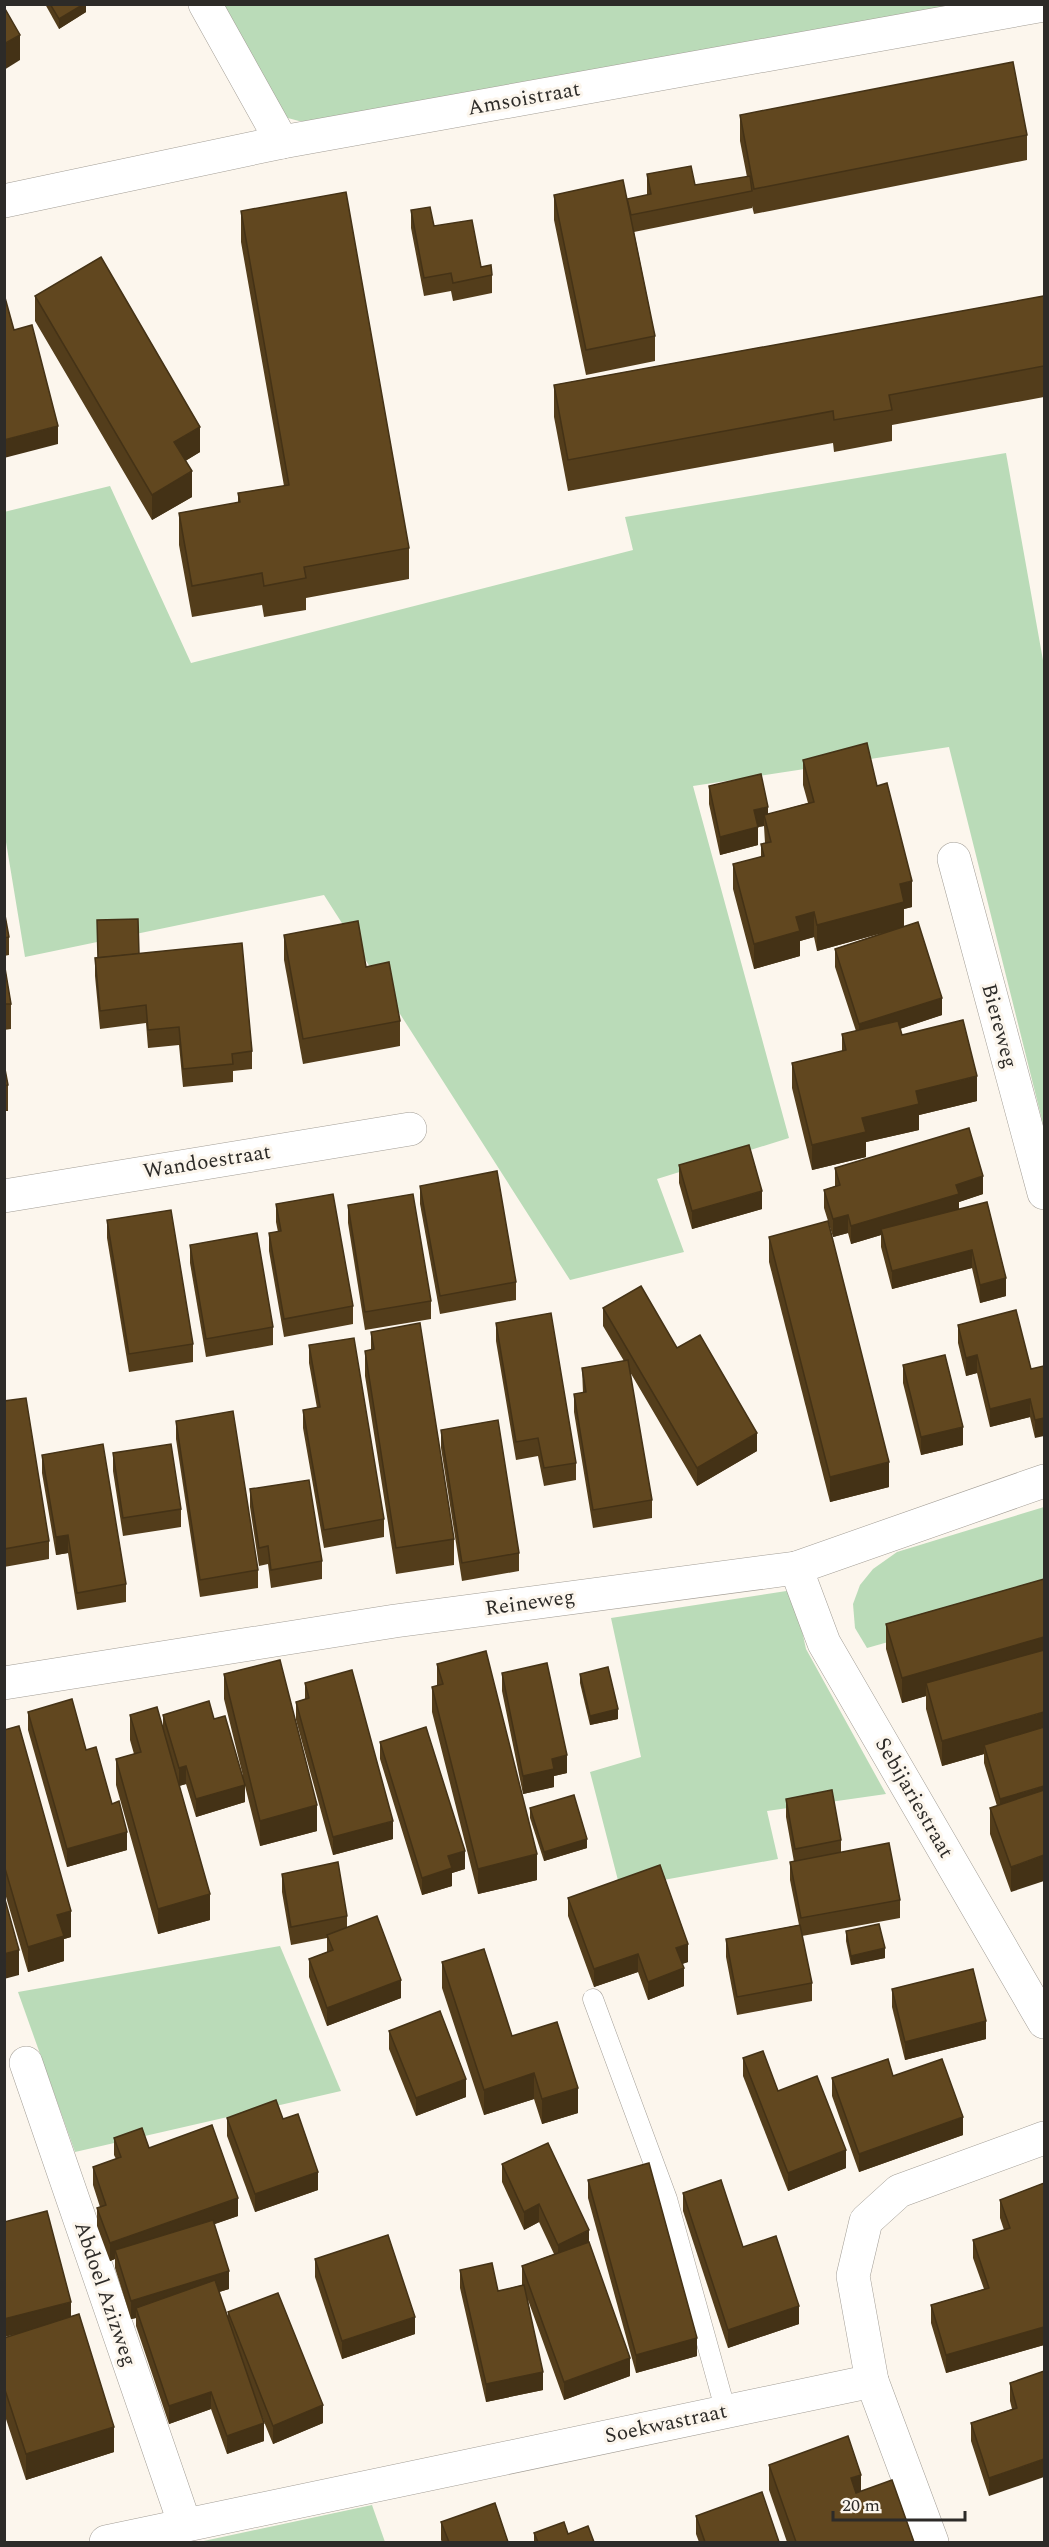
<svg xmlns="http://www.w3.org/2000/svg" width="1049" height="2547" font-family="Spectral,serif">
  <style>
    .green { fill: #badbb8 }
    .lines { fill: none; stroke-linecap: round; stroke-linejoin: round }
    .lane-casing { stroke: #a39e96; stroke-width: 21 }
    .street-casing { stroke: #a39e96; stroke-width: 34 }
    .lane { stroke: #fff; stroke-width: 20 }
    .street { stroke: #fff; stroke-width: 33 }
    .wall { fill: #533d1b }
    .shaded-wall { fill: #443216 }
    .building { fill: #61471f; stroke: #443216; stroke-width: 1.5 }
    .labels { text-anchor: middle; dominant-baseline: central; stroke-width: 6; stroke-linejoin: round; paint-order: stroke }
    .street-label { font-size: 21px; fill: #2d2b28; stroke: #fcf6ed }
  </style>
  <rect width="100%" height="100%" fill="#fcf6ed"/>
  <g class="green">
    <polygon points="221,5 990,5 321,121 299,121 284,117"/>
    <polygon points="1006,453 1044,666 1044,1128 949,747 693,786 789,1138 657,1179 684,1252 570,1280 324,895 25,957 5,836 4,512 110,486 191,663 633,550 625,517"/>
    <polygon points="1044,1507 1044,1598 867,1648 855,1628 853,1604 860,1585 873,1569 897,1552"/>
    <polygon points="793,1590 806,1649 886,1794 767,1811 778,1859 620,1888 590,1772 641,1757 611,1618"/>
    <polygon points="280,1946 341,2091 75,2152 18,1992"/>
    <polygon points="372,2505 385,2542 199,2542"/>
  </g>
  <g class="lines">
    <g class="lane-casing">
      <polyline id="lane" points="593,1999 667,2199 726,2412"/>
    </g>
    <g class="street-casing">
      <g id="street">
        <polyline points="205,4 282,142"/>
        <polyline points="4,201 282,142 1044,5"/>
        <polyline points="954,859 1044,1193"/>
        <polyline points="4,1196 410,1129"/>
        <polyline points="796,1568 824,1643 1044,2022"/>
        <polyline points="4,1683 395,1621 796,1568 1044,1481"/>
        <polyline points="26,2063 185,2525"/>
        <polyline points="872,2381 932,2542"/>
        <polyline points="106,2542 872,2381 853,2276 866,2221 899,2191 1044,2138"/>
      </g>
    </g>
    <use href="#lane" class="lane"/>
    <use href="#street" class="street"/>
  </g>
  <g class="wall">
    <polygon points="45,4 86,4 86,12 59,29"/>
    <polygon points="740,115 1027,135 1027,160 754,214 752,206 752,208 634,232 655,336 655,361 586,375 554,220 554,195 627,199 647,195 647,174 695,185 747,177 740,141"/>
    <polygon points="411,210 434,226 481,267 492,275 492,293 453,301 451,291 424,296 411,228"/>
    <polygon points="241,211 409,548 409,579 306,598 306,610 264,617 262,605 192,617 179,545 179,513 238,503 238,493 284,486 241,242"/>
    <polygon points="35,296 200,452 185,461 192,497 152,520 35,321"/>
    <polygon points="1044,296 1044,397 892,425 892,441 834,452 833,443 568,491 554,417 554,385"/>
    <polygon points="803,760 877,786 912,907 904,909 904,926 942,1015 900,1029 902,1035 977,1101 919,1115 919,1130 866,1142 866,1157 812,1170 792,1088 792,1063 842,1051 842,1034 856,1031 835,967 835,949 882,933 817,951 814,937 800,941 800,956 754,969 733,889 733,864 761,857 761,844 765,843 764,826 758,827 758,845 720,855 709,804 709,786 768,814 808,803 803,785"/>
    <polygon points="4,910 9,937 9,955 4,956"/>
    <polygon points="284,935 366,967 400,1021 400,1046 303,1064 284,960"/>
    <polygon points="139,954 252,1051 252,1069 233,1071 233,1082 183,1087 179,1045 148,1048 146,1023 100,1029 95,976 95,958"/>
    <polygon points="4,962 11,1004 11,1029 4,1030"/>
    <polygon points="4,1064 8,1085 8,1111 4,1111"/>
    <polygon points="679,1165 762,1209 692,1229 679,1183"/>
    <polygon points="835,1168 983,1194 959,1202 959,1209 1006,1296 980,1303 972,1268 892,1289 881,1247 881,1235 851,1244 848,1233 833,1237 824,1208 824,1190 835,1186"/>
    <polygon points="420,1186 516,1282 516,1300 440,1314 420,1204"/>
    <polygon points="276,1204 353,1306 353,1324 284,1337 269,1251 269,1233 278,1232 276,1222"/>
    <polygon points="348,1205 431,1301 431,1319 365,1330 348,1223"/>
    <polygon points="107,1220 193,1344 193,1362 129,1372 107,1238"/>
    <polygon points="769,1237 889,1487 830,1502 769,1262"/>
    <polygon points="190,1245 273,1327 273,1345 206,1357 190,1263"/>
    <polygon points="603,1308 677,1348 757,1451 697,1486 630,1372 652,1500 652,1518 593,1528 574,1412 574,1394 583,1393 582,1368 624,1361 603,1326"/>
    <polygon points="496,1323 576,1463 576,1480 544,1486 538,1456 516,1460 496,1341"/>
    <polygon points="958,1325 1031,1369 1044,1366 1035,1438 1030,1417 990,1427 977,1373 966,1376 958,1343"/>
    <polygon points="371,1332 454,1539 454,1565 396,1574 365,1376 365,1351 371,1350"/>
    <polygon points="309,1345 384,1519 384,1537 324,1548 303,1428 303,1410 317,1408 309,1363"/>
    <polygon points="903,1365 963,1445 921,1455 903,1383"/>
    <polygon points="4,1401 49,1541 49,1559 4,1567"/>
    <polygon points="176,1421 258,1570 258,1588 200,1597 176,1439"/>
    <polygon points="441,1430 519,1553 519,1571 462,1581 441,1448"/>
    <polygon points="113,1453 181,1509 181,1527 123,1536 113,1471"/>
    <polygon points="42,1455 126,1584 126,1602 77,1610 68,1553 56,1555 42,1473"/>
    <polygon points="250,1489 322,1561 322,1579 271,1588 268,1564 259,1566 250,1507"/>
    <polygon points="1044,1579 1011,1892 990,1834 990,1808 997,1806 984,1763 984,1754 942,1766 926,1709 926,1696 902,1703 886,1649 886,1624"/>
    <polygon points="437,1664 537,1880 478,1894 432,1712 432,1687 437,1686"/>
    <polygon points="502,1673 567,1773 554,1776 554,1787 523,1794 502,1691"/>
    <polygon points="224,1674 317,1831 260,1846 245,1786 245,1802 196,1817 186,1784 179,1786 210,1920 158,1934 116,1785 116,1759 134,1754 130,1740 130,1715 163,1729 163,1715 214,1719 243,1776 224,1699"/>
    <polygon points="580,1674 618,1719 590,1725 580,1683"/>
    <polygon points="305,1683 393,1839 333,1855 296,1720 296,1702 305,1699"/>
    <polygon points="28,1712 112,1804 127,1850 67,1867 28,1730"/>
    <polygon points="4,1730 71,1937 64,1939 64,1961 28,1972 4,1890"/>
    <polygon points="380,1742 465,1869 452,1873 452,1886 422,1895 380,1759"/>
    <polygon points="786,1799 841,1840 841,1852 900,1900 900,1918 802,1936 812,1983 812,2001 737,2015 726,1957 726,1939 799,1925 790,1880 790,1862 794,1862 786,1817"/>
    <polygon points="530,1808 587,1848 544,1861 530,1818"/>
    <polygon points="282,1874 347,1916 347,1927 401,1998 327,2026 309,1977 309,1959 327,1952 327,1938 291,1945 282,1892"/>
    <polygon points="568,1898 688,1962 682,1964 684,1986 648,2000 638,1972 594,1987 568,1916"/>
    <polygon points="846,1931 885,1958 851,1965 846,1941"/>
    <polygon points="442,1962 512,2036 578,2113 542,2124 534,2099 484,2115 442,1988"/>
    <polygon points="892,1989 986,2039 905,2060 892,2007"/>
    <polygon points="389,2031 466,2097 416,2116 389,2049"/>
    <polygon points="743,2058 778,2091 846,2168 788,2191 743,2076"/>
    <polygon points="893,2076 963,2135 859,2172 832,2096 832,2078"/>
    <polygon points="227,2118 283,2119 318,2190 255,2212 227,2136"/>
    <polygon points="114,2138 149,2148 238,2216 214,2224 229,2289 219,2292 228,2319 228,2312 323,2423 273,2444 258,2407 264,2441 227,2454 211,2409 169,2424 136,2326 136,2318 131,2319 115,2268 115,2259 110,2261 97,2226 97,2208 100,2207 93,2185 93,2167 116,2159 114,2155"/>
    <polygon points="502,2164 589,2244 630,2376 564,2400 528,2300 543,2390 486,2402 460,2288 460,2270 498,2291 522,2285 522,2266 554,2254 539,2222 524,2230 502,2182"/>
    <polygon points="588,2180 697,2356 636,2373 588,2198"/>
    <polygon points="1044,2183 1044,2345 946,2373 931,2323 931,2305 984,2289 973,2258 973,2240 1004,2230 1000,2218 1000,2200"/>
    <polygon points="683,2193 743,2247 799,2324 728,2348 683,2211"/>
    <polygon points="4,2222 71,2317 114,2452 26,2480 4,2413 4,2338 15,2334 4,2337"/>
    <polygon points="315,2259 415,2334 342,2359 315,2277"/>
    <polygon points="1044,2371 989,2496 971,2441 971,2423 1012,2409 1010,2401 1010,2383"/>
    <polygon points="769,2465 861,2491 914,2542 787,2542 769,2490"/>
    <polygon points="696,2516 779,2542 699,2542 696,2534"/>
    <polygon points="441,2522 508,2542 442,2542 441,2540"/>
    <polygon points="534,2533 568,2534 594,2542 534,2542"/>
  </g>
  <g class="shaded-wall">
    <polygon points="84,4 86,4 86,12 59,29 59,19"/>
    <polygon points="20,35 20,60 4,70 4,44"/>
    <polygon points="58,426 58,444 4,458 4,440"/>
    <polygon points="200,427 200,452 174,468 174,442"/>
    <polygon points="192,471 192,497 152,520 152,495"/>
    <polygon points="768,807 768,825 764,815 764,826 758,827 758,845 720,855 720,837 754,810"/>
    <polygon points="912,881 912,907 904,909 904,927 817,951 817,925 900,884"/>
    <polygon points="814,912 814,937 800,941 800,956 754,969 754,944 796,917"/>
    <polygon points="942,998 942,1015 859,1042 859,1024"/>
    <polygon points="977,1076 977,1101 919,1115 919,1130 866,1142 866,1157 812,1170 812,1145 862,1118 916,1091"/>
    <polygon points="983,1176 983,1194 959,1202 959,1212 881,1229 881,1235 851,1244 851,1226 956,1185"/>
    <polygon points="762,1191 762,1209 692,1229 692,1211"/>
    <polygon points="848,1215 848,1233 833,1237 833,1219"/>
    <polygon points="972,1250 972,1268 892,1289 892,1271"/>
    <polygon points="1006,1278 1006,1296 980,1303 980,1285"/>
    <polygon points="977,1355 977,1373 966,1376 966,1358"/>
    <polygon points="1030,1399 1030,1417 990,1427 990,1409"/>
    <polygon points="1044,1418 1044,1436 1035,1438 1035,1420"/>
    <polygon points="963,1427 963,1445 921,1455 921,1437"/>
    <polygon points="757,1433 757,1451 697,1486 697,1468"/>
    <polygon points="889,1462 889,1487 830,1502 830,1477"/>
    <polygon points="68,1535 68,1553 56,1555 56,1537"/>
    <polygon points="1044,1637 1044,1663 926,1683 926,1696 902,1703 902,1678"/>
    <polygon points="618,1709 618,1719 590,1725 590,1716"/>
    <polygon points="1044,1712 1044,1737 984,1745 984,1754 942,1766 942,1741"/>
    <polygon points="567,1755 567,1773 554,1776 554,1787 523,1794 523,1776 552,1759"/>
    <polygon points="186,1766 186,1784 179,1786 179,1768"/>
    <polygon points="245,1785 245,1802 196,1817 196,1799"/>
    <polygon points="1044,1786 1044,1804 1000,1817 1000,1799"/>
    <polygon points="317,1805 317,1831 260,1846 260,1821"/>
    <polygon points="393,1821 393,1839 333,1855 333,1837"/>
    <polygon points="127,1832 127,1850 67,1867 67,1849"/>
    <polygon points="587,1839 587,1848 544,1861 544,1852"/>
    <polygon points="465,1851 465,1869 452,1873 452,1886 422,1895 422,1878 448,1856"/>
    <polygon points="537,1854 537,1880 478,1894 478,1869"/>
    <polygon points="1044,1855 1044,1881 1011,1892 1011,1867"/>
    <polygon points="210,1894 210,1920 158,1934 158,1909"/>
    <polygon points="71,1911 71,1937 64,1939 64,1961 28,1972 28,1947 57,1915"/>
    <polygon points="688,1944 688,1962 676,1966 676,1948"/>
    <polygon points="885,1948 885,1958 851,1965 851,1956"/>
    <polygon points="19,1950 19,1975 4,1979 4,1954"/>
    <polygon points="638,1954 638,1972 594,1987 594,1969"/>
    <polygon points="684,1968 684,1986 648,2000 648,1982"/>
    <polygon points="401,1980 401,1998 327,2026 327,2008"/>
    <polygon points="986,2021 986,2039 905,2060 905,2042"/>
    <polygon points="534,2073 534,2099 484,2115 484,2090"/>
    <polygon points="466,2079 466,2097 416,2116 416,2098"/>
    <polygon points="578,2088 578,2113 542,2124 542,2099"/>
    <polygon points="963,2117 963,2135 859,2172 859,2154"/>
    <polygon points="846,2150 846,2168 788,2191 788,2173"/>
    <polygon points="318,2172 318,2190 255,2212 255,2194"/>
    <polygon points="238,2198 238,2216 118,2258 115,2250 115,2259 110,2261 110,2243"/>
    <polygon points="539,2204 539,2222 524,2230 524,2212"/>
    <polygon points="589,2230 589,2248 558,2263 558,2245"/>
    <polygon points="229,2271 229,2289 138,2317 136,2308 136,2318 131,2319 131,2301"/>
    <polygon points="71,2302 71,2320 4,2337 4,2319"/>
    <polygon points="799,2306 799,2324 728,2348 728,2330"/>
    <polygon points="415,2317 415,2334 342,2359 342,2341"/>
    <polygon points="1044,2327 1044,2345 946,2373 946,2355"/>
    <polygon points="697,2338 697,2356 636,2373 636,2355"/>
    <polygon points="630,2358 630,2376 564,2400 564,2382"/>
    <polygon points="543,2372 543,2390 486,2402 486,2384"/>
    <polygon points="211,2392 211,2409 169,2424 169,2406"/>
    <polygon points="323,2405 323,2423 273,2444 273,2426"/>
    <polygon points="264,2423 264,2441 227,2454 227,2436"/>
    <polygon points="114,2427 114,2452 26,2480 26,2454"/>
    <polygon points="1044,2459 1044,2477 989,2496 989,2478"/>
    <polygon points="861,2475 861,2500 851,2504 851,2478"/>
  </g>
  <g class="building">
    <polygon points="50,4 84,4 59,19"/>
    <polygon points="4,7 20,35 4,44"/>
    <polygon points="1013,62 1027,135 754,189 740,115"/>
    <polygon points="691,166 695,185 750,176 752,191 631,215 627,199 651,194 647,174"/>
    <polygon points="623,180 655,336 586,350 554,195"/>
    <polygon points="346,192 409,548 304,567 306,578 264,586 262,573 192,586 179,513 240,502 238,493 289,485 241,211"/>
    <polygon points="430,207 434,226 472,220 481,267 491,265 492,275 453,283 451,273 424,278 411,210"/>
    <polygon points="101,257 200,427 174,442 192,471 152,495 35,296"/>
    <polygon points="4,294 14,330 32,325 58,426 4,440"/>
    <polygon points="1044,296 1044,366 889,395 892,410 834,420 833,411 568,460 554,385"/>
    <polygon points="867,743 877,786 887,783 912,881 900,884 904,902 817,925 814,912 796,917 800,931 754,944 733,864 764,856 761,844 771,842 764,815 814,802 803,760"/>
    <polygon points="761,774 768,807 754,810 758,827 720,837 709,786"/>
    <polygon points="4,910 9,937 4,938"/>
    <polygon points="138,919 139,954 98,958 97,920"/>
    <polygon points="358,921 366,967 389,962 400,1021 303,1039 284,935"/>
    <polygon points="918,922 942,998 859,1024 835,949"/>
    <polygon points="242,943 252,1051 232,1054 233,1064 183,1069 179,1027 148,1030 146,1005 100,1011 95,958"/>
    <polygon points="4,962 11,1004 4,1004"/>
    <polygon points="963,1020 977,1076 916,1091 919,1104 862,1118 866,1132 812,1145 792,1063 846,1050 842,1034 898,1021 902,1035"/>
    <polygon points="4,1064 8,1085 4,1086"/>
    <polygon points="969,1128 983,1176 956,1185 959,1194 851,1226 848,1215 833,1219 824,1190 840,1185 835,1168"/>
    <polygon points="749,1145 762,1191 692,1211 679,1165"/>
    <polygon points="497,1171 516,1282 440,1296 420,1186"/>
    <polygon points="333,1194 353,1306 284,1319 269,1233 281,1231 276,1204"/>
    <polygon points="413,1194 431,1301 365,1312 348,1205"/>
    <polygon points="987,1202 1006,1278 980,1285 972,1250 892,1271 881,1229"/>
    <polygon points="171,1210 193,1344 129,1354 107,1220"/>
    <polygon points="828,1221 889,1462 830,1477 769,1237"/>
    <polygon points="257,1233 273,1327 206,1339 190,1245"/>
    <polygon points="641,1286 677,1348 700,1335 757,1433 697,1468 603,1308"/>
    <polygon points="1016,1310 1031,1369 1044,1366 1044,1418 1035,1420 1030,1399 990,1409 977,1355 966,1358 958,1325"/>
    <polygon points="551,1313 576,1463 544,1468 538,1438 516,1442 496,1323"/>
    <polygon points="420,1323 454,1539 396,1548 365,1351 374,1349 371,1332"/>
    <polygon points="354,1338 384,1519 324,1530 303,1410 320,1407 309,1345"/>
    <polygon points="945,1355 963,1427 921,1437 903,1365"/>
    <polygon points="628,1360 652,1500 593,1510 574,1394 586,1392 582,1368"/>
    <polygon points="26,1398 49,1541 4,1549 4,1401"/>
    <polygon points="233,1411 258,1570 200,1580 176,1421"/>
    <polygon points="498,1420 519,1553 462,1563 441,1430"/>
    <polygon points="103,1444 126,1584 77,1593 68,1535 56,1537 42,1455"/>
    <polygon points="171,1444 181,1509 123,1518 113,1453"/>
    <polygon points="309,1480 322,1561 271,1570 268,1546 259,1548 250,1489"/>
    <polygon points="1044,1579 1044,1637 902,1678 886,1624"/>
    <polygon points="1044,1650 1044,1712 942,1741 926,1683"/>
    <polygon points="486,1651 537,1854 478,1869 432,1687 443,1684 437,1664"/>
    <polygon points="280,1660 317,1805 260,1821 224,1674"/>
    <polygon points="547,1663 567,1755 552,1759 554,1769 523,1776 502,1673"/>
    <polygon points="608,1667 618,1709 590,1716 580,1674"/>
    <polygon points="352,1670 393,1821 333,1837 296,1702 309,1698 305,1683"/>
    <polygon points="72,1699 86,1750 96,1747 112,1804 119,1801 127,1832 67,1849 28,1712"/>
    <polygon points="209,1701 214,1719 225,1716 245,1785 196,1799 186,1766 179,1768 163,1715"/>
    <polygon points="157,1707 210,1894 158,1909 116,1759 141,1752 130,1715"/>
    <polygon points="19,1726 71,1911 57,1915 64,1936 28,1947 4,1865 4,1730"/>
    <polygon points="426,1727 465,1851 448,1856 452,1868 422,1878 380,1742"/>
    <polygon points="1044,1727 1044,1786 1000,1799 984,1745"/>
    <polygon points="832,1790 841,1840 795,1849 786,1799"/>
    <polygon points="1044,1790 1044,1855 1011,1867 990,1808"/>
    <polygon points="574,1795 587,1839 544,1852 530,1808"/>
    <polygon points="889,1843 900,1900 801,1918 790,1862"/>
    <polygon points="338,1862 347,1916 291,1927 282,1874"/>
    <polygon points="660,1865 688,1944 676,1948 684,1968 648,1982 638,1954 594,1969 568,1898"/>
    <polygon points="4,1896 19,1950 4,1954"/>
    <polygon points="377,1916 401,1980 327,2008 309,1959 333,1950 327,1935"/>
    <polygon points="879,1924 885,1948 851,1956 846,1931"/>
    <polygon points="800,1925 812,1983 737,1997 726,1939"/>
    <polygon points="484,1949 512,2036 557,2022 578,2088 542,2099 534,2073 484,2090 442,1962"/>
    <polygon points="973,1969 986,2021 905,2042 892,1989"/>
    <polygon points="440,2011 466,2079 416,2098 389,2031"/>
    <polygon points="763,2051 778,2091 817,2076 846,2150 788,2173 743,2058"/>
    <polygon points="888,2059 893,2076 942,2059 963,2117 859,2154 832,2078"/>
    <polygon points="276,2100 283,2119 298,2114 318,2172 255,2194 227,2118"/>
    <polygon points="212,2125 238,2198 110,2243 97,2208 106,2205 93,2167 121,2157 114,2138 142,2128 149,2148"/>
    <polygon points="548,2143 589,2230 558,2245 539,2204 524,2212 502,2164"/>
    <polygon points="649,2163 697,2338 636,2355 588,2180"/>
    <polygon points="721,2180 743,2247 776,2236 799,2306 728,2330 683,2193"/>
    <polygon points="1044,2183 1044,2327 946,2355 931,2305 989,2288 973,2240 1010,2228 1000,2200"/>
    <polygon points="47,2211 71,2302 4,2319 4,2222"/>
    <polygon points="213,2220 229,2271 131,2301 115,2250"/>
    <polygon points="388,2235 415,2317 342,2341 315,2259"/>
    <polygon points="589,2242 630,2358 564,2382 522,2266"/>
    <polygon points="492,2263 498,2291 524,2285 543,2372 486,2384 460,2270"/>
    <polygon points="215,2280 264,2423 227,2436 211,2392 169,2406 136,2308"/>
    <polygon points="278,2293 323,2405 273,2426 228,2312"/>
    <polygon points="79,2314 114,2427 26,2454 4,2387 4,2338"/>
    <polygon points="1044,2371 1044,2459 989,2478 971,2423 1017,2408 1010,2383"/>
    <polygon points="848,2436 861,2475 851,2478 856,2493 892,2480 914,2542 796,2542 769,2465"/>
    <polygon points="762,2492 779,2542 705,2542 696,2516"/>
    <polygon points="495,2503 508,2542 449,2542 441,2522"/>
    <polygon points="564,2522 568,2534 588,2526 594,2542 538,2542 534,2533"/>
  </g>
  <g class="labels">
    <g class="street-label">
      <text transform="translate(524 99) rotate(-10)">Amsoistraat</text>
      <text transform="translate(999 1026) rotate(75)">Biereweg</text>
      <text transform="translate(207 1162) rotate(-9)">Wandoestraat</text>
      <text transform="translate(530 1603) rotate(-8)">Reineweg</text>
      <text transform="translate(914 1798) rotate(60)">Sebijariestraat</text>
      <text transform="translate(105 2294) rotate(71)">Abdoel Azizweg</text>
      <text transform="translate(666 2424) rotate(-12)">Soekwastraat</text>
    </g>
  </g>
  <rect width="1049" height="2547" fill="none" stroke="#2d2b28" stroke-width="12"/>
  <path d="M833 2511v9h132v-9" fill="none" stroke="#2d2b28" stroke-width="3"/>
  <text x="842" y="2511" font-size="18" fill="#2d2b28" stroke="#fcf6ed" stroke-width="4.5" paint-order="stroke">20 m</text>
</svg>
